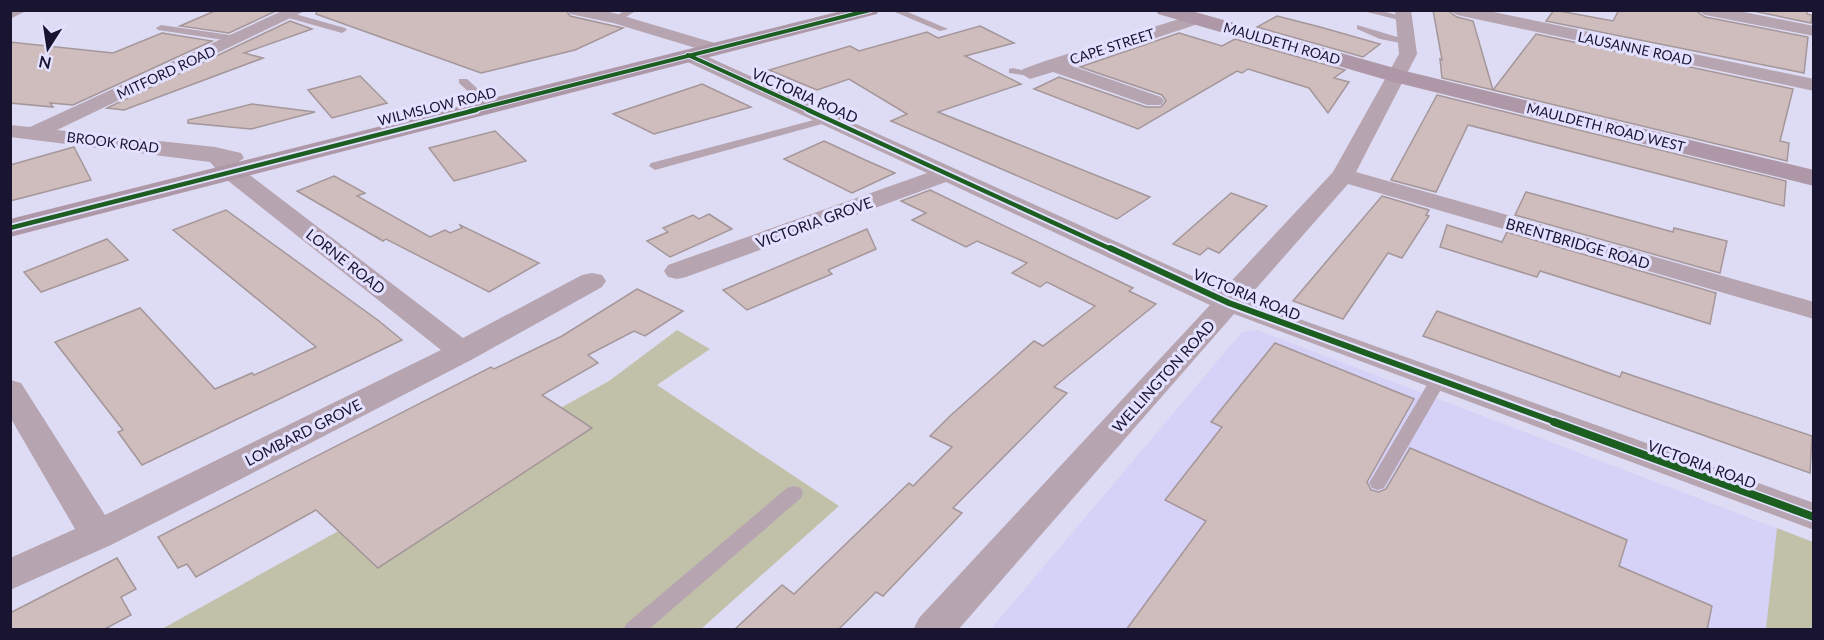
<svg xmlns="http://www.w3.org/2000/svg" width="1824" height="640" font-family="Lato,sans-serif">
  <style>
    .built { fill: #d5d1f7 }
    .green { fill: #c1c1a9 }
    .building { fill: #cfbdbe; stroke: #a49699; stroke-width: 1.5 }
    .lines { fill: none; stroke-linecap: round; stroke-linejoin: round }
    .lane { fill: #b6a4b0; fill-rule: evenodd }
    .street { fill: #b6a4b0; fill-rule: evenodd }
    .secondary { fill: #ae98a7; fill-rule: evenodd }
    .cycleway-far3-casing { stroke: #e3e1ff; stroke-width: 6 }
    .cycleway-far2-casing { stroke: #e3e1ff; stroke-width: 8 }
    .cycleway-far1-casing { stroke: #e3e1ff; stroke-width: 10 }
    .cycleway-casing { stroke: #e3e1ff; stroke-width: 11 }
    .cycleway-far3 { stroke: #1b5e20; stroke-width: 4 }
    .cycleway-far2 { stroke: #1b5e20; stroke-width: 4.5 }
    .cycleway-far1 { stroke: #1b5e20; stroke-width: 6 }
    .cycleway { stroke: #1b5e20; stroke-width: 8 }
    .labels { text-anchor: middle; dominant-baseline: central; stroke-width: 6; stroke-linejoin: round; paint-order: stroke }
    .far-street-label { font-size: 14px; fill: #19142f; stroke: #e3e1ff }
    .street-label { font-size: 15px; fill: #19142f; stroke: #e3e1ff }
  </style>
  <rect width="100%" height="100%" fill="#dedcf4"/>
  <polygon class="built" points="1257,330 1813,542 1813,629 990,630 1242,332"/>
  <g class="green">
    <polygon points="677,330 710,349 657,385 839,506 701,629 160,630 609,381"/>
    <polygon points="1777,528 1813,542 1813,629 1766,629"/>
  </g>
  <g class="building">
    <polygon points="217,10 278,10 229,33 180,26"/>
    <polygon points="317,10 566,10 570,16 623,28 575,50 481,73 316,14"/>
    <polygon points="1433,10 1447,10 1457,17 1473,21 1493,90 1442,78 1440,59 1442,60"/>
    <polygon points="1554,10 1613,21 1619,10 1695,10 1705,17 1808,37 1804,73 1546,21"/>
    <polygon points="1748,10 1807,10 1807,14 1812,15 1811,23"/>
    <polygon points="1277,16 1320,27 1380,44 1363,57 1257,27"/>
    <polygon points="290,21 312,29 244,53 263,58 124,110 107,108"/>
    <polygon points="980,26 1014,43 965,56 1021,84 938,112 1150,197 1117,219 891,121 907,114 849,79 817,90 769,70 850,46 859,51 927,32 938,38"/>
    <polygon points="162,33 212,41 73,105 50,103 53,107 10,103 10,42 113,53"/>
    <polygon points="1179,33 1222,46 1235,39 1345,70 1334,78 1349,82 1328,113 1309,88 1248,69 1242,73 1237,71 1138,129 1034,89 1059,77 1146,107 1161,107 1166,101 1162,95 1080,67"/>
    <polygon points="1536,34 1793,89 1780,141 1789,143 1787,161 1493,90"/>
    <polygon points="360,76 387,103 332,118 308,90"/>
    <polygon points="702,84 751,107 654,134 613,114"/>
    <polygon points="1437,95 1786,181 1784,206 1468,125 1436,192 1391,180"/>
    <polygon points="252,104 315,112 251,129 188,123 188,120"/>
    <polygon points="495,131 526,161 454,181 429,148"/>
    <polygon points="824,141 863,159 895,173 852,193 784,159"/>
    <polygon points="74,147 91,180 10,201 10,165"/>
    <polygon points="334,176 365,193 357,196 430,237 445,230 450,233 462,228 460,225 539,263 489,292 386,239 383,241 297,191"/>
    <polygon points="930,190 1133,288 1129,291 1156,304 1054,387 1067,393 953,508 962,513 883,596 876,592 838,630 734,630 782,585 794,594 909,483 913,486 952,447 930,436 950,416 1034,341 1043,346 1095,306 1047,282 1040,287 1012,273 1027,263 977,241 966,247 912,220 926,213 901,201"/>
    <polygon points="1526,192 1673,232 1674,228 1727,241 1720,273 1515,215"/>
    <polygon points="1231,193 1267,206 1219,253 1208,248 1200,255 1173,244"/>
    <polygon points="1382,196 1429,210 1426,215 1429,216 1402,258 1388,253 1343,319 1293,301"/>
    <polygon points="226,210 379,321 402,340 142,465 118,432 123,430 55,342 140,308 215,389 252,373 254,375 316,347 173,230"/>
    <polygon points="709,214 732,229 670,257 647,241 668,232 663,228 693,215 699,219"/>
    <polygon points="1447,225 1502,242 1507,232 1716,293 1710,324 1540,271 1537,277 1440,247"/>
    <polygon points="867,229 876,249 828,270 832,274 803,286 747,310 723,290"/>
    <polygon points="107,239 128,260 41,292 24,272"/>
    <polygon points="637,289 683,311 645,336 634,331 588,355 598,363 542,395 592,428 378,568 316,510 196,577 187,564 178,568 158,537 491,367 494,369 562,336"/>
    <polygon points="1437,311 1620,377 1622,372 1812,436 1810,473 1423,336"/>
    <polygon points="1275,343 1414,399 1367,482 1371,490 1379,492 1386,489 1410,448 1627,540 1619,566 1712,606 1707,630 1126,630 1206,521 1165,500 1222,427 1211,422"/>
    <polygon points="117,558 136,589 121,597 131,615 103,630 10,630 10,613"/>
  </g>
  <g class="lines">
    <g class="lane">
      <polygon points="626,10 637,10 620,21 614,21 614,17"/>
      <polygon points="890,10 903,10 948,29 940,31"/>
      <polygon points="1359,10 1379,10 1408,18 1403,21"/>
      <polygon points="288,12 345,28 347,30 342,33 285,17 284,15"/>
      <polygon points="161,25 237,36 242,39 237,42 158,30 156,28"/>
      <polygon points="1357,25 1411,41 1406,44 1380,39 1357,29"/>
      <polygon points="1013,68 1035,73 1030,76 1009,73 1009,69"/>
      <polygon points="459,79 467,79 493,103 493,107 485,107 459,83"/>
      <polygon points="829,116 835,119 833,121 655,170 649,166 651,163"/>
      <polygon points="1439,374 1447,379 1384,488 1378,490 1372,488 1369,483 1372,478 1433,375"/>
      <polygon points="794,486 801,488 803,493 801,498 648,630 623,630 626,624 787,488"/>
    </g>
    <g class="street">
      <polygon points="10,10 28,10 10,19"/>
      <polygon points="284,10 307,10 57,130 215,147 241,153 244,158 236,164 238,166 463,338 582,275 592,273 602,275 606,281 602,287 473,359 243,478 111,545 10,590 10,558 75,529 10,417 10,380 21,383 105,515 441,350 222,176 210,162 10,137 10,125 30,127"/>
      <polygon points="568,10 602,10 617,14 718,44 721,48 712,53 613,23 570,14"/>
      <polygon points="1395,10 1411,10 1417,54 1356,172 1814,302 1814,319 1348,184 1246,300 1814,503 1814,530 1234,314 958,630 913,630 919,618 1210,305 946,182 686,277 677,279 668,277 664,271 668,265 927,173 681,59 679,55 681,51 695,51 1223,290 1333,172 1399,54"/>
      <polygon points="1449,10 1484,10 1814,79 1814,91 1457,15"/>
      <polygon points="1697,10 1734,10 1814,26 1814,36 1705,15"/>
      <polygon points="1195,14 1201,15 1204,19 1201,23 1072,66 1161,97 1164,101 1161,105 1147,105 1053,72 1030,79 1020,73 1023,69 1045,61"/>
    </g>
    <g class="secondary">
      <polygon points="845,10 879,10 877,14 10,237 10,219"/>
      <polygon points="1156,10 1188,10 1405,71 1814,170 1814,186 1390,81 1158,14"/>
    </g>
    <g class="cycleway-far3-casing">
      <g id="cycleway-far3">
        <polyline points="688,55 811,111"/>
        <polyline points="470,111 870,10"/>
      </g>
    </g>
    <g class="cycleway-far2-casing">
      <g id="cycleway-far2">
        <polyline points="808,110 1113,250"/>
        <polyline points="10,228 476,110"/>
      </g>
    </g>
    <g class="cycleway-far1-casing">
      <polyline id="cycleway-far1" points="1110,248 1229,303 1558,423"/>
    </g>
    <g class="cycleway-casing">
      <polyline id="cycleway" points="1554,422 1814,517"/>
    </g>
    <use href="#cycleway-far3" class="cycleway-far3"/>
    <use href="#cycleway-far2" class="cycleway-far2"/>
    <use href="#cycleway-far1" class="cycleway-far1"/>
    <use href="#cycleway" class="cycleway"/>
  </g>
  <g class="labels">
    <g class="far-street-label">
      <text transform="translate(1282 43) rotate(16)">MAULDETH ROAD</text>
      <text transform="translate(1112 46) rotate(-18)">CAPE STREET</text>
      <text transform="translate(1635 48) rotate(12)">LAUSANNE ROAD</text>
      <text transform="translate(166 72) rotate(-25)">MITFORD ROAD</text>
      <text transform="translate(437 106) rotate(-14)">WILMSLOW ROAD</text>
      <text transform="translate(1606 127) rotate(14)">MAULDETH ROAD WEST</text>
      <text transform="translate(113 142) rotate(7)">BROOK ROAD</text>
    </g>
    <g class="street-label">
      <text transform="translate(805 95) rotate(24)">VICTORIA ROAD</text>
      <text transform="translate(814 222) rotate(-20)">VICTORIA GROVE</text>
      <text transform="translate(1578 243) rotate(16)">BRENTBRIDGE ROAD</text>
      <text transform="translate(346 261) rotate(38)">LORNE ROAD</text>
      <text transform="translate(1247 294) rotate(22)">VICTORIA ROAD</text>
      <text transform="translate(1163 376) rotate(-48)">WELLINGTON ROAD</text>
      <text transform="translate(303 432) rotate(-27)">LOMBARD GROVE</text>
      <text transform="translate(1702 464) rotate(20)">VICTORIA ROAD</text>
    </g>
  </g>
  <rect width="1824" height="640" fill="none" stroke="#19142f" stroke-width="24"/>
  <g transform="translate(48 48) rotate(192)" stroke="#e3e1ff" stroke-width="4.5" paint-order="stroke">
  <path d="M0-4.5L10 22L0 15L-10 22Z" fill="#19142f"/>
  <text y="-9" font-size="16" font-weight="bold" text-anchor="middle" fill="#19142f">N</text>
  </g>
</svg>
